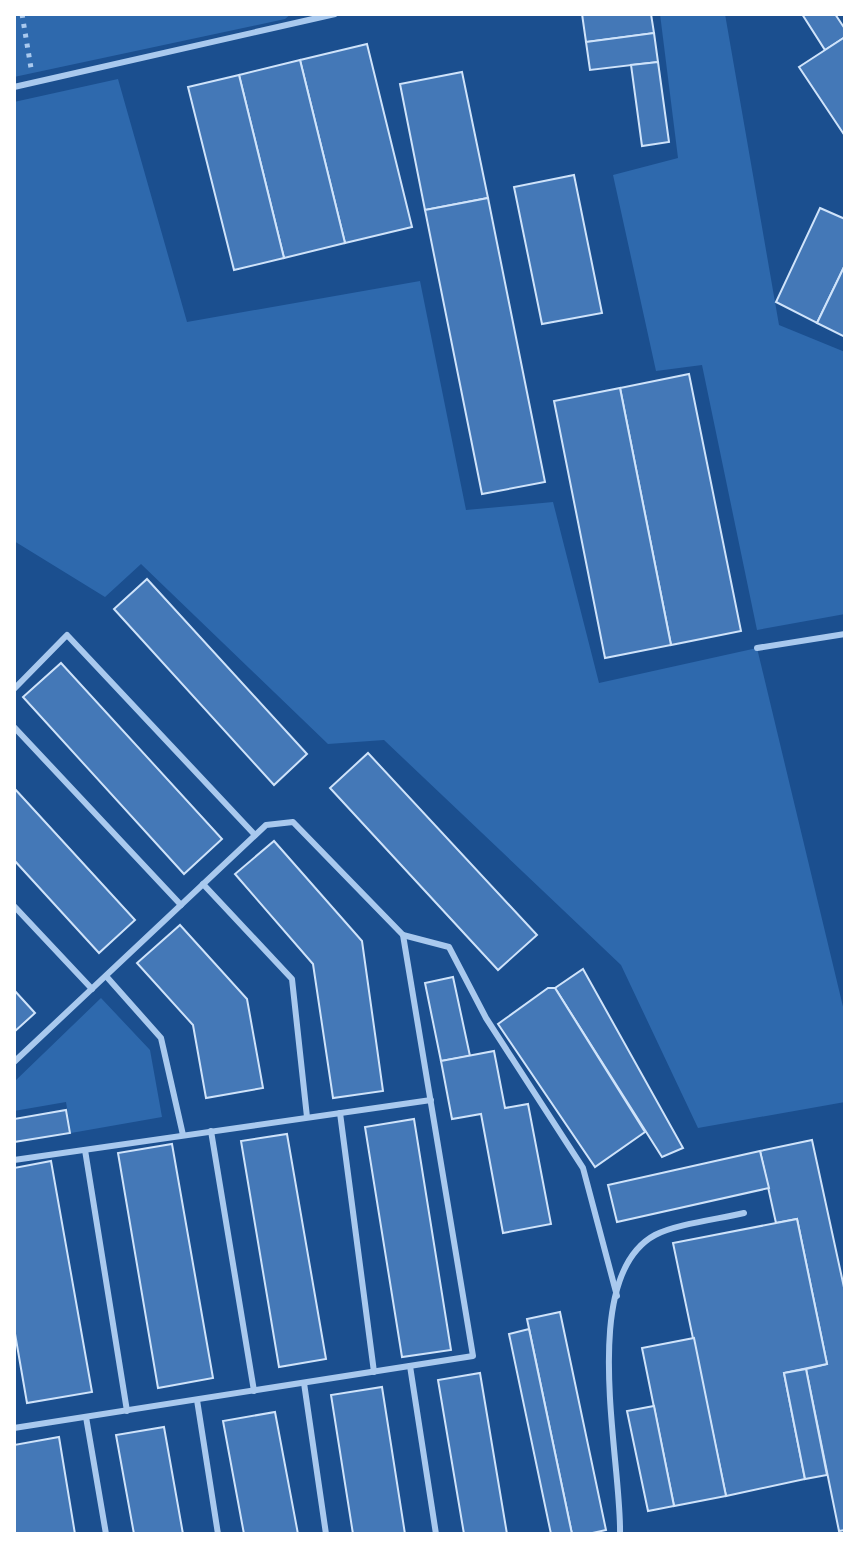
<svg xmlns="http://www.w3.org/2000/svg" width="859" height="1548" font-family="Quicksand,sans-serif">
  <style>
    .green { fill: #2e69ad }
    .building { fill: #4478b7; stroke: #cfe3fa; stroke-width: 2 }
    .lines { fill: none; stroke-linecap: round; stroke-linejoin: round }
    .path { stroke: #a9c9ee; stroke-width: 5; stroke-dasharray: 4 6; stroke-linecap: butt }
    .lane { stroke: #a9c9ee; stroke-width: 6 }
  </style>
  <rect width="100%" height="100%" fill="#1b4f8f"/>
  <g class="green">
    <polygon points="14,14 291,14 285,19 14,77"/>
    <polygon points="660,14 725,14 779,325 845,352 845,614 757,630 702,365 656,371 613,175 678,158"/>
    <polygon points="118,79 187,322 420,281 466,510 553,502 599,683 757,648 845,1015 845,1102 698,1128 621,965 384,740 328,744 141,564 105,597 14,541 14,102"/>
    <polygon points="101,998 150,1050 162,1117 71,1133 66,1102 14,1111 14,1082"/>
  </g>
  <g class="building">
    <polygon points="582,14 651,14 654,33 586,42"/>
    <polygon points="802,14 835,14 845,29 845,37 825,50"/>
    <polygon points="654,33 658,62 590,70 586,42"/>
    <polygon points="845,37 845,136 799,67"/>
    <polygon points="367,44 412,227 345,243 300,60"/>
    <polygon points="300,60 345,243 284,258 239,75"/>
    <polygon points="658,62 669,142 642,146 631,65"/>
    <polygon points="462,72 488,198 425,210 400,84"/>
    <polygon points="239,75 284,258 234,270 188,87"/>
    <polygon points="574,175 602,313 542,324 514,187"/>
    <polygon points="488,198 545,482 482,494 425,210"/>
    <polygon points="820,208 845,219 845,265 817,323 776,302"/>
    <polygon points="845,265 845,337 817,323"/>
    <polygon points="689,374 741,631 671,645 620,388"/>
    <polygon points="620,388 671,645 605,658 554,401"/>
    <polygon points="147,579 307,754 274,785 114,609"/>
    <polygon points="61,663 222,839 184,874 23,697"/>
    <polygon points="368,753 537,935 498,970 330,788"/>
    <polygon points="14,788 135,920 99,953 14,860"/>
    <polygon points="274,841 362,941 383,1091 333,1098 313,964 235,874"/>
    <polygon points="180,925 247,999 263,1088 206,1098 193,1025 137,963"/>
    <polygon points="583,969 683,1148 662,1157 555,988"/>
    <polygon points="453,977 470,1056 441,1061 425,983"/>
    <polygon points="548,988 555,988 645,1132 595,1167 498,1024"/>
    <polygon points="14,990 35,1013 14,1032"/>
    <polygon points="494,1051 505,1108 528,1104 551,1224 503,1233 481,1114 452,1119 441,1061"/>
    <polygon points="66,1110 70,1133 14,1142 14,1119"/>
    <polygon points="414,1119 451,1350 402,1357 365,1127"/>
    <polygon points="287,1134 326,1359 279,1367 241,1141"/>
    <polygon points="812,1140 845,1292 845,1530 839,1531 806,1369 827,1364 797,1219 776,1223 760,1151"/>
    <polygon points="172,1144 213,1378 158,1388 118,1153"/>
    <polygon points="760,1151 769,1188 617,1222 608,1185"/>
    <polygon points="51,1161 92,1392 27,1403 14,1328 14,1168"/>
    <polygon points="797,1219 827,1364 784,1373 805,1479 726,1496 673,1243"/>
    <polygon points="560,1312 606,1530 588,1534 572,1534 527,1319"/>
    <polygon points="529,1329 572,1534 551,1534 509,1334"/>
    <polygon points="694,1338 726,1496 674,1506 642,1348"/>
    <polygon points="806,1369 827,1475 805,1479 784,1373"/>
    <polygon points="480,1373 507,1534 464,1534 438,1380"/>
    <polygon points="382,1387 405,1534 353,1534 331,1395"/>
    <polygon points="654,1406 674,1506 648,1511 627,1411"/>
    <polygon points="275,1412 298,1534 244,1534 223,1421"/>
    <polygon points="164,1427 183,1534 134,1534 116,1435"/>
    <polygon points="59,1437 75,1534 14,1534 14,1445"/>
  </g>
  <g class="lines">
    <polyline class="path" points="22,14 31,68"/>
    <g class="lane">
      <polyline points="14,87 335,14"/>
      <polyline points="757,648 845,634"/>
      <polyline points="14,689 67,635 255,835"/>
      <polyline points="14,727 181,905"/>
      <polyline points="203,884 292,979 307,1117"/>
      <polyline points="14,906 92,989"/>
      <polyline points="403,935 449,947 486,1018 583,1168 617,1296"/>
      <polyline points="106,976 161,1038 183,1135"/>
      <polyline points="14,1062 266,825 293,822 403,935 473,1356 14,1428"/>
      <polyline points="340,1113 374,1372"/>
      <polyline points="211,1131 254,1391"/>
      <polyline points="85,1150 127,1411"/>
      <polyline points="14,1160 431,1100"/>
      <polyline points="410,1366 436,1534"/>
      <polyline points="304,1383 326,1534"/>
      <polyline points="197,1400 218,1534"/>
      <polyline points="86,1417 106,1534"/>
      <path d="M620 1534C622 1462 577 1277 655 1235 676 1224 719 1219 744 1213"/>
    </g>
  </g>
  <rect width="859" height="1548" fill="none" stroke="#ffffff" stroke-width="32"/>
</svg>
